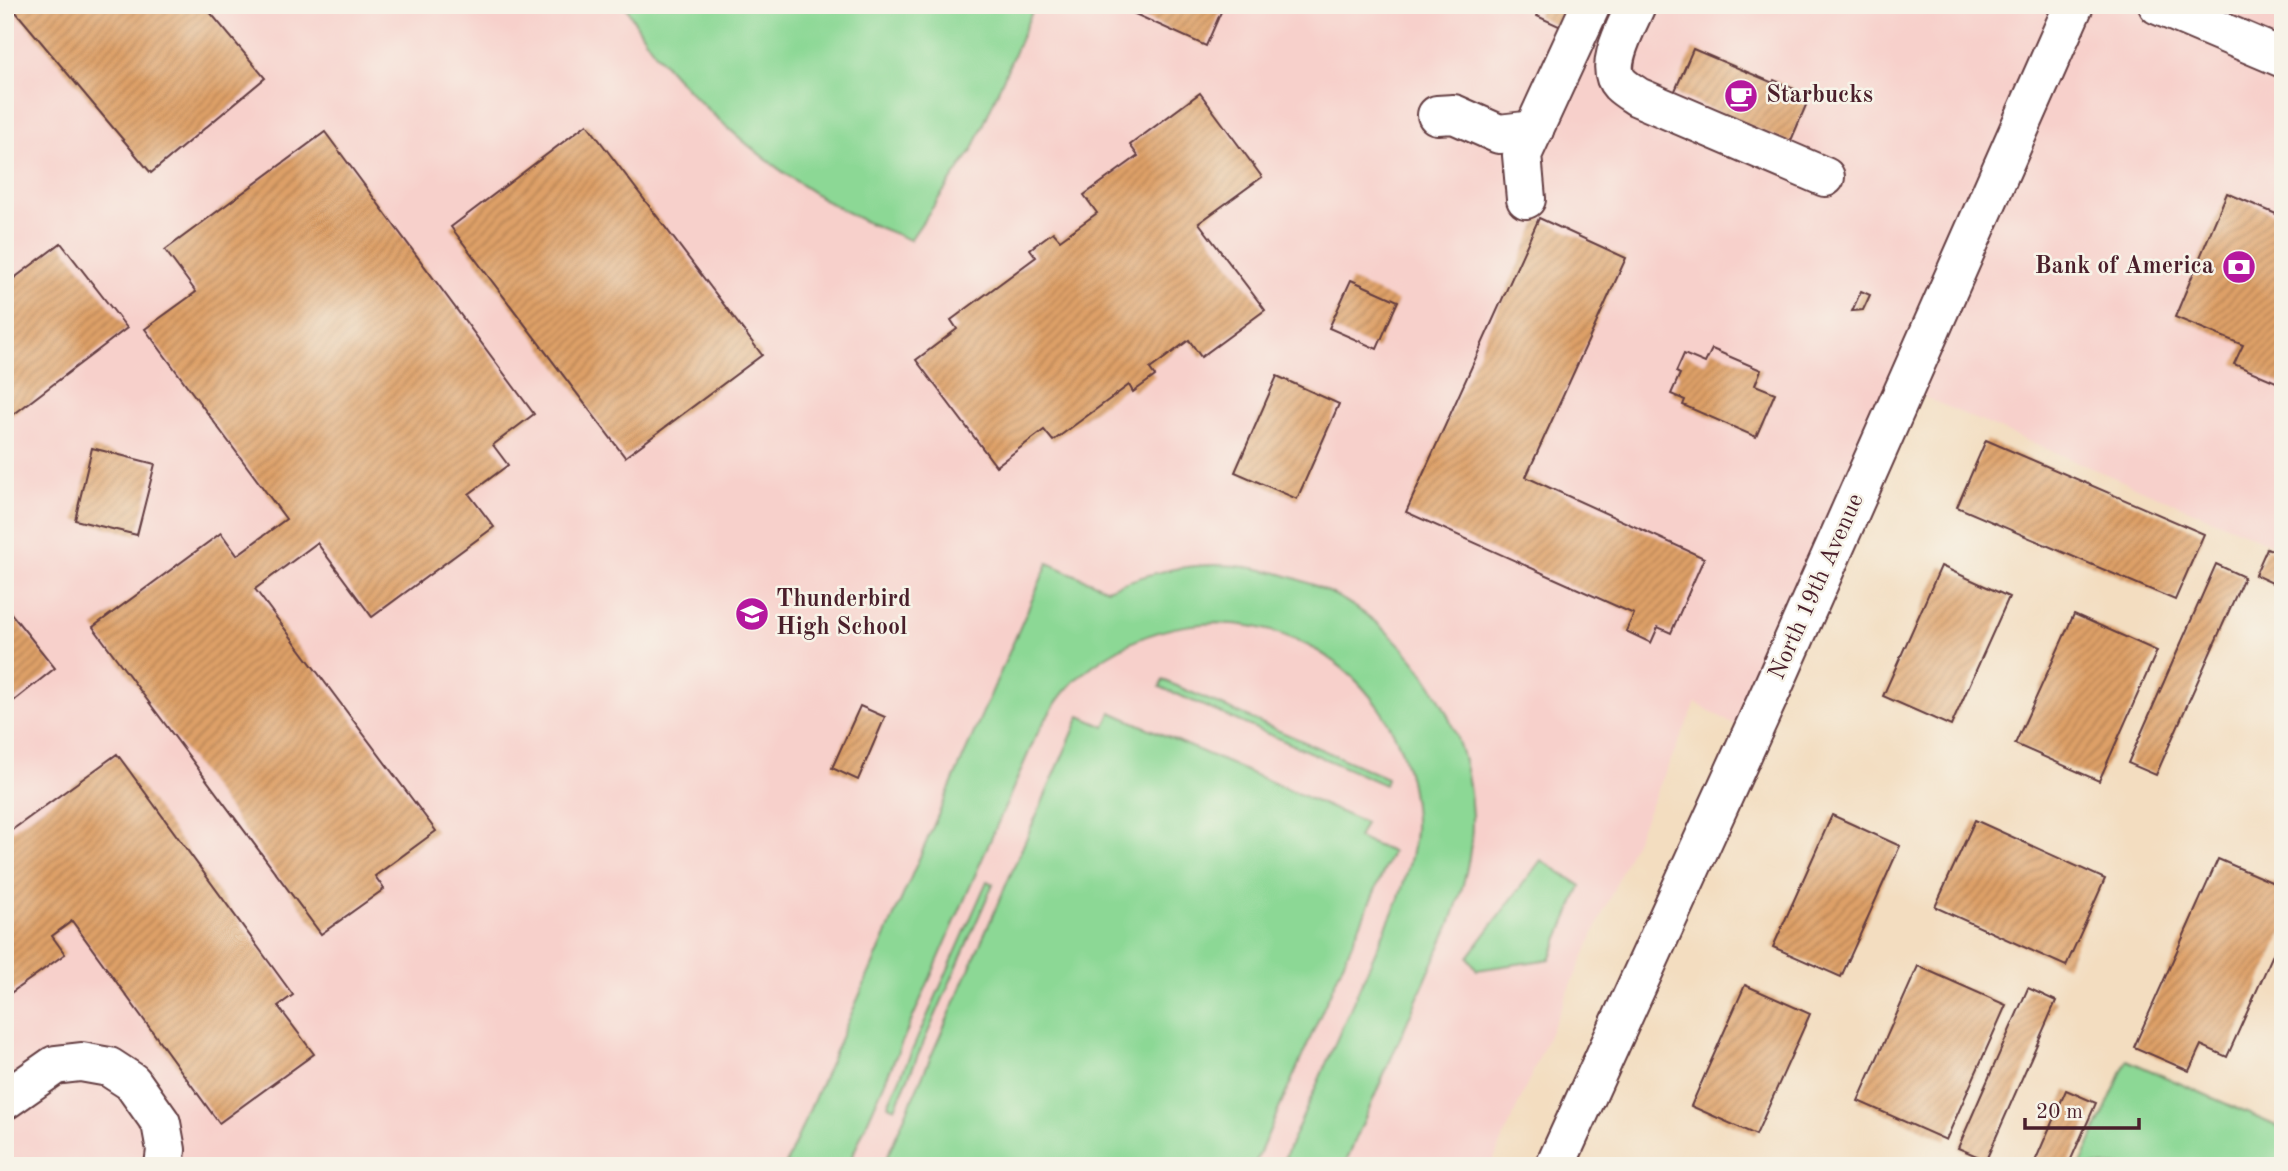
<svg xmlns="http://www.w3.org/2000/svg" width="2288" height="1171" font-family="'Old Standard TT',serif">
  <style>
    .built { fill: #f7d0cb }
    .grass { fill: #8cd895; stroke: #6b7c60; stroke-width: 2 }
    .building { fill: url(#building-hatch) }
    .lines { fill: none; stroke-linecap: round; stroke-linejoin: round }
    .minor-casing { stroke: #633c41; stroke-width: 42 }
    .major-casing { stroke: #633c41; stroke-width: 42 }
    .minor { stroke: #fff; stroke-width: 38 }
    .major { stroke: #fff; stroke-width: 38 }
    .labels { text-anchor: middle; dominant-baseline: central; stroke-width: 5; stroke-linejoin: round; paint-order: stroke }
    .poi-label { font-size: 24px; font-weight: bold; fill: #4a1f2b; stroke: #f7f3e8; text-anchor: start }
    .street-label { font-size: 24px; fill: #4a1f2b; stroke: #f7f3e8 }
  </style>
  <defs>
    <pattern id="building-hatch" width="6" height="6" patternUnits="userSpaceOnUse" patternTransform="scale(1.75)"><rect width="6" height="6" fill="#dea067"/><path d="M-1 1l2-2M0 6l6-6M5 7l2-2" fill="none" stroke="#b68255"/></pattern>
  </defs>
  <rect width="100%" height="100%" fill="#f7f3e8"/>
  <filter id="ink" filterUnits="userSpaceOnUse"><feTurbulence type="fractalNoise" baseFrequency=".0143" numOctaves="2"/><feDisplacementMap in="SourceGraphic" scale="14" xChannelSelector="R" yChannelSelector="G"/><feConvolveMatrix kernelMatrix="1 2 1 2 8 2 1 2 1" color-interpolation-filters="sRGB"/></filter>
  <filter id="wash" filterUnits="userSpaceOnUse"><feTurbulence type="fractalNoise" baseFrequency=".00686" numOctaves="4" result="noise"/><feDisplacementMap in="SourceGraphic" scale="28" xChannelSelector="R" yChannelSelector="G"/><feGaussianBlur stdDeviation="1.57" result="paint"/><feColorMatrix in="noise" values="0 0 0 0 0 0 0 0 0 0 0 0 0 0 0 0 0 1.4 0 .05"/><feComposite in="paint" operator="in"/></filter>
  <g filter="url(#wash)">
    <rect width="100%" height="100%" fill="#f3ddc0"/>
    <polygon class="built" points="5,5 2283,5 2283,549 1905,389 1750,734 1696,703 1491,1166 5,1166"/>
    <g class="grass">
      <path d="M625 5H1035L973 149 910 240C892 232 873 226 856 217 786 182 706 115 657 55 644 40 635 22 625 5Z"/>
      <path d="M1048 563 1107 589C1141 576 1177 565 1215 565 1355 566 1466 676 1472 816 1473 854 1463 889 1450 924L1344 1166H1281L1399 898C1407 872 1416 847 1415 820 1408 645 1215 563 1082 674 1061 691 1048 715 1035 738L848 1166H785Z"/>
      <polygon points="1163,680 1387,778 1385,785 1160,687"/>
      <polygon points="1111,712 1365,823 1358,838 1392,852 1254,1166 883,1166 1080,716 1105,727"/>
      <polygon points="1541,860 1581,886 1550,959 1477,970 1468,957"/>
      <polygon points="987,881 993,884 895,1108 888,1105"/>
      <polygon points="2127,1060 2283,1129 2283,1166 2080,1166"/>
    </g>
    <g id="blocks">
      <g class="building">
        <polygon points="10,5 204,5 265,78 151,173"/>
        <polygon points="1115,5 1224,5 1206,46"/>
        <polygon points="1542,5 1572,5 1563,28 1537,16"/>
        <polygon points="1693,49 1773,83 1774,80 1794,89 1793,92 1809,98 1790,143 1674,93"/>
        <polygon points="1200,93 1262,177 1199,223 1265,310 1201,357 1189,340 1150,369 1155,376 1133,392 1129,385 1053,441 1044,430 996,466 916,360 957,329 951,320 1036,257 1030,249 1053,232 1060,240 1097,213 1084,195 1138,156 1130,145"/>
        <polygon points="587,124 762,355 625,457 451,227"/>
        <polygon points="325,132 534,414 493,445 508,465 469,494 494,527 372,617 317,543 255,589 436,831 375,876 384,889 321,934 93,627 221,533 237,555 286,519 145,329 196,292 165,250"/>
        <polygon points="2227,193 2283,217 2283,385 2234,364 2243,345 2175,317"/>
        <polygon points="1539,218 1626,258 1526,477 1704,558 1671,633 1658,627 1651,643 1626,631 1634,614 1406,512"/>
        <polygon points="61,243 127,328 5,421 5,285"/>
        <polygon points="1351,280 1398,301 1377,349 1329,328"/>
        <polygon points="1861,291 1870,295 1863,310 1852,311"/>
        <polygon points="1712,349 1761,370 1755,385 1775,393 1756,437 1683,405 1685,400 1671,394 1680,374 1676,372 1684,354 1705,363"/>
        <polygon points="1277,376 1339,404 1297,499 1235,472"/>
        <polygon points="1986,440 2204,534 2175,600 1957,507"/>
        <polygon points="92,448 155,464 137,535 75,520"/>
        <polygon points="2267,548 2283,555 2283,588 2255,575"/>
        <polygon points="2216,564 2244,577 2156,775 2128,763"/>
        <polygon points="1941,566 2009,597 1951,726 1883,696"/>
        <polygon points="5,606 55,668 5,708"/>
        <polygon points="2074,614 2157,651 2099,781 2015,744"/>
        <polygon points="860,706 885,717 858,780 832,768"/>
        <polygon points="117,754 293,995 278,1006 314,1054 219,1123 72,921 52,936 65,954 5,997 5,835"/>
        <polygon points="1832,815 1900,846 1841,977 1773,947"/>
        <polygon points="1975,820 2105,879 2066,966 1935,907"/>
        <polygon points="2218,859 2283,887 2283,932 2227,1057 2201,1045 2189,1071 2134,1047"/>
        <polygon points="1918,966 2006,1005 1946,1140 1858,1101"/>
        <polygon points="1745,985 1810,1014 1756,1135 1691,1106"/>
        <polygon points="2028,988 2056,1001 1986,1160 1958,1148"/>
        <polygon points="2066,1090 2096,1103 2068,1166 2033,1166"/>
      </g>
    </g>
  </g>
  <g filter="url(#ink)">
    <use href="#blocks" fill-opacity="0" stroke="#633c41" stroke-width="2"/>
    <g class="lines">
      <g class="minor-casing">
        <g id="minor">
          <path d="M1636 5C1628 24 1603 66 1620 84 1625 89 1632 93 1638 97L1825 177"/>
          <polyline points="1437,115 1454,114 1499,134 1534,130"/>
          <polyline points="1526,199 1522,155 1591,5"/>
          <polyline points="5,1100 55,1065 81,1062 109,1067 132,1082 161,1123 166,1150 164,1166"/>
        </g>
      </g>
      <g class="major-casing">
        <g id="major">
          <polyline points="2158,5 2283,58"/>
          <polyline points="1555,1166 1772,689 2074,5"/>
        </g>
      </g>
      <use href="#minor" class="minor"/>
      <use href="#major" class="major"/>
    </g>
  </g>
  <defs>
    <g id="cafe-disc" transform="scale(1.75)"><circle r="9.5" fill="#b5179e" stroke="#f7f3e8"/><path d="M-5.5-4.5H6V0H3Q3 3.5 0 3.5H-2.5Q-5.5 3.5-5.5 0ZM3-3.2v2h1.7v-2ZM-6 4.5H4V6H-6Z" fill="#fff"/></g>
    <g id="bank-disc" transform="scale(1.75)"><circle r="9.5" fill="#b5179e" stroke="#f7f3e8"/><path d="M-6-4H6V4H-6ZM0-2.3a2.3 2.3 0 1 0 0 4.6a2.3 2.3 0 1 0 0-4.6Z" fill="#fff"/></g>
    <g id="school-disc" transform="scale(1.75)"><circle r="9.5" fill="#b5179e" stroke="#f7f3e8"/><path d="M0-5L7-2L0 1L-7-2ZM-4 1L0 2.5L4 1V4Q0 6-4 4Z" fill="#fff"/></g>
  </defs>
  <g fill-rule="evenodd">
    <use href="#cafe-disc" x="1741" y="96"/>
    <use href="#bank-disc" x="2239" y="267"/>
    <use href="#school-disc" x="752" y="614"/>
  </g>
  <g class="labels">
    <g class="poi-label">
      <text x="1766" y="96">Starbucks</text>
      <text x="2214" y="267" text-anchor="end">Bank of America</text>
      <text x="776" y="600">Thunderbird<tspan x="776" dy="28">High School</tspan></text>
    </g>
    <g class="street-label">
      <text transform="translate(1817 587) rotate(-66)">North 19th Avenue</text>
    </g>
  </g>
  <rect width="2288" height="1171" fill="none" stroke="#f7f3e8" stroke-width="28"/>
  <path d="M2025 1118v10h114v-10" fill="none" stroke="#4a1f2b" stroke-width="3.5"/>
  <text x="2036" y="1118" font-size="21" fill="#4a1f2b" stroke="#f7f3e8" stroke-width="5" paint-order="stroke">20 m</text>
</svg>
